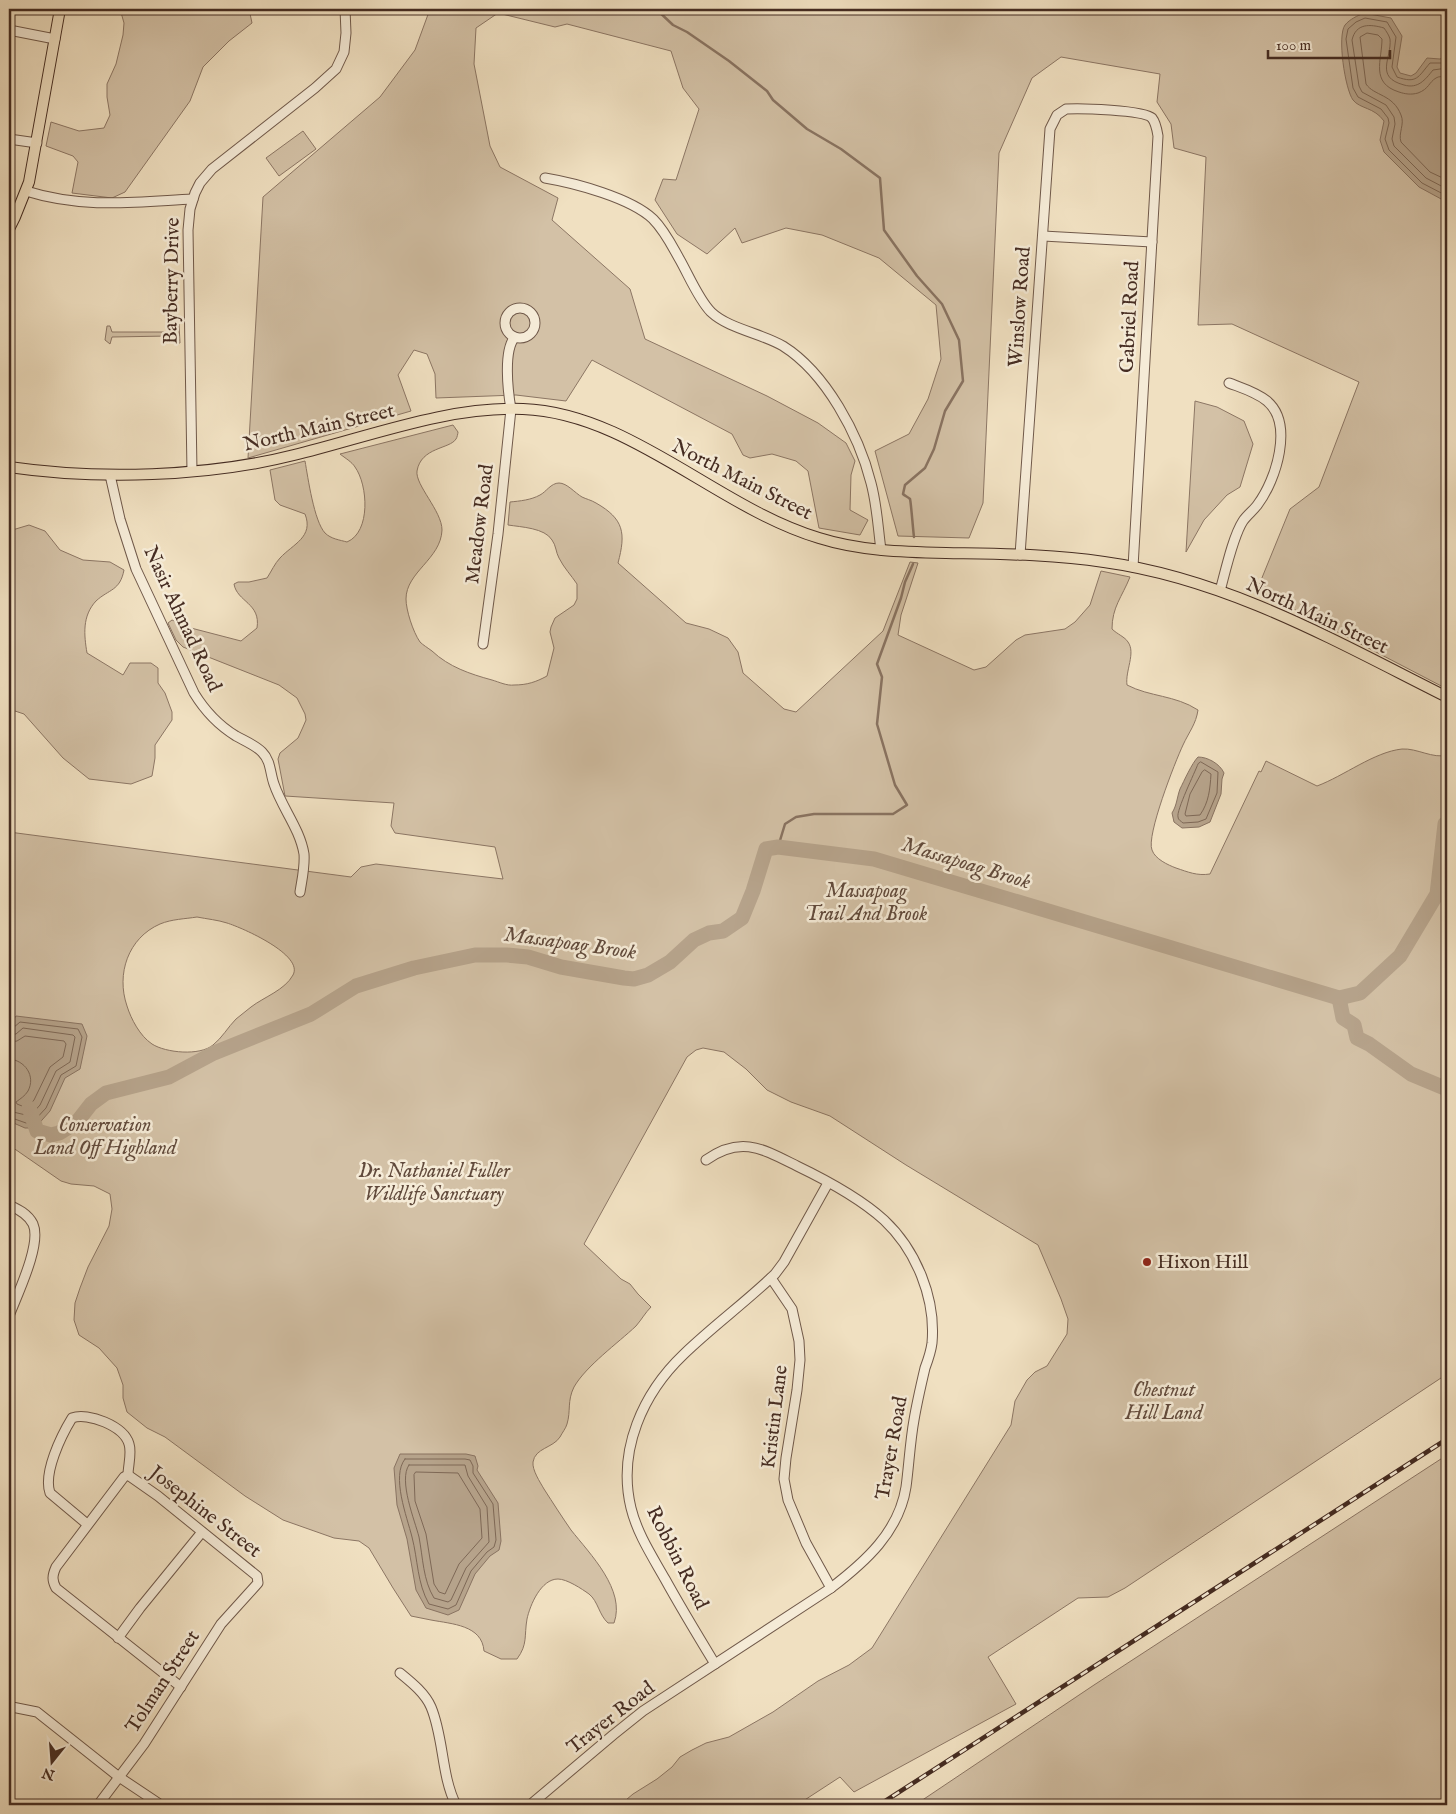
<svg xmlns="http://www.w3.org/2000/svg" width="1456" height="1814" font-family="'IM FELL English',serif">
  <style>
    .green { fill: #d3c1a6; stroke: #8c7664; fill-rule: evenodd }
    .water { fill: #b6a38b; stroke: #897361 }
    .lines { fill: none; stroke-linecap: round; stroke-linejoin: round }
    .shore { stroke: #7e6856; stroke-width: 1 }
    .stream { stroke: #897361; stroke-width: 2.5 }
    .river { stroke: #b6a38b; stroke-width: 15 }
    .minor-casing { stroke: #70594a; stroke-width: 11 }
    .major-casing { stroke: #452c22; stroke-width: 12 }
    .minor { stroke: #f5ebd7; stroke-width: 9 }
    .major { stroke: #f0e0c1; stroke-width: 10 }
    .rail-casing { stroke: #452c22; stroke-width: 4.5 }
    .rail { stroke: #f5ebd7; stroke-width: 2.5; stroke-dasharray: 8; stroke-linecap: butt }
    .poi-dot { fill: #8f2418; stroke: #f5ebd7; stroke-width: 2 }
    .labels { text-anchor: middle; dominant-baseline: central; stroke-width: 5; stroke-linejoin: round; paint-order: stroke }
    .street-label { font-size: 20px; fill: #452c22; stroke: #f5ebd7 }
    .park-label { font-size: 20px; font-style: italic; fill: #614a3c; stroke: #f5ebd7 }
    .poi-label { font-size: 20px; fill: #452c22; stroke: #f5ebd7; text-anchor: start }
    .water-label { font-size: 21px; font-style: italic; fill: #614a3c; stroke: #f5ebd7 }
  </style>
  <rect width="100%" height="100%" fill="#f0e0c1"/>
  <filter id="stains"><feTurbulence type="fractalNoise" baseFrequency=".004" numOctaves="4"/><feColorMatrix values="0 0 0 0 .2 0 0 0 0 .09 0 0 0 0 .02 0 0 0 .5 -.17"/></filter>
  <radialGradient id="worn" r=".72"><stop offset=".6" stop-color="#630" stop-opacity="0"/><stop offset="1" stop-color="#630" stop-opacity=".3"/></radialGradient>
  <g class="green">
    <polygon points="120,9 249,9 252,23 229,41 203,67 190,101 125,192 112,198 72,193 78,162 73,156 46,146 51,122 79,131 104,128 110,115 107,97 107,84 116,64 123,35 124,23"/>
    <polygon points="430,9 1447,9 1447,689 1257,590 1290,509 1319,487 1359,382 1232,324 1198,325 1206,157 1174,148 1171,124 1157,102 1160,74 1061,57 1032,78 999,153 983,503 969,538 898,536 875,451 909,434 928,399 941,359 936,305 879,258 822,235 786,228 742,243 735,228 707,254 677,234 655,200 663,179 676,180 699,109 683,88 671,51 567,24 555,27 498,13 476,28 474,64 490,146 500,167 558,198 552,220 630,289 645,339 767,396 818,423 846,443 855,461 851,475 850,510 868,520 860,535 819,528 808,471 796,461 772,454 750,458 743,455 732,434 592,360 566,401 516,395 436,398 435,374 427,354 414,350 398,375 411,411 248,458 263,197 380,97 415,50"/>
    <polygon points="303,131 316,149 279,176 266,158"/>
    <polygon points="172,324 179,324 180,343 173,343 169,336 112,337 110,344 105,340 107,326 110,326 112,332 170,332 170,325"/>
    <polygon points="1195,401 1217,407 1244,421 1253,444 1240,487 1227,495 1204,520 1186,552"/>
    <path d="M453 425 458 432C458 433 457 438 456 439 450 449 421 447 417 471 415 485 442 511 442 530 441 559 406 572 406 599 406 610 413 632 420 642 423 645 428 648 432 651 449 667 470 674 492 680 499 682 507 686 514 685 527 685 536 682 547 676L554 648 550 632 551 627 555 618 574 605 577 599V584C571 575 564 568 559 558 556 553 556 545 552 540 545 528 521 527 508 525L510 502C520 501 531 500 540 495 546 492 551 483 559 483 567 483 575 493 582 497 586 499 591 500 596 503 624 519 626 533 618 563L686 623 709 629 728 638 738 652 743 673 784 709 796 712 883 631 910 562 918 563 901 615 898 635 974 670 986 667 1016 640 1025 635 1065 629 1075 622 1090 605 1101 571 1130 577C1122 597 1112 607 1112 629 1117 634 1125 637 1128 642 1136 653 1125 671 1127 685 1150 697 1175 695 1198 710 1196 724 1189 732 1183 745 1175 762 1146 836 1152 850 1155 859 1168 865 1176 868 1188 872 1197 876 1210 874L1259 771 1261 772 1266 761 1317 786C1344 776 1374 752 1402 749 1417 748 1433 759 1447 755V1374L1125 1588 1108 1597 1078 1598 988 1657 1016 1704 854 1792 840 1777 797 1805H620L633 1794 657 1779 672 1767 680 1757 692 1750 706 1743 729 1737 773 1712 818 1681 849 1665 872 1648 1011 1425 1015 1401 1027 1380 1035 1372 1047 1366 1067 1334 1068 1319 1061 1299 1038 1245 906 1165 830 1116 791 1102 767 1090 746 1069 724 1052 703 1048 696 1050 687 1057 584 1244 621 1279 630 1284 638 1294 651 1307C645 1313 642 1319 636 1326 618 1343 586 1366 574 1387 567 1401 571 1411 567 1424 566 1428 562 1433 560 1437 553 1448 535 1448 533 1462 532 1470 540 1482 544 1489 553 1503 562 1517 571 1530 590 1554 626 1590 614 1623H608C599 1615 598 1601 589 1594 582 1589 567 1579 558 1579 541 1579 530 1605 527 1619 524 1636 528 1644 517 1659H501L484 1651C482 1625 452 1624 431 1620 424 1619 418 1617 411 1616L393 1588 369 1548 359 1541 334 1538 283 1520 245 1496 165 1437 147 1428 127 1412 123 1398V1385L117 1368 99 1348 79 1335 74 1320 75 1303 80 1288 88 1267 109 1226 112 1209 110 1194 94 1186 71 1184 61 1181 9 1145V832L351 877 361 867 376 864 503 879 495 847 395 833 391 826 394 803 285 796 278 759 280 753 298 738 303 727 306 720 305 714 297 698 279 685 183 647 176 640 168 623 172 620 191 628 241 641 257 628C261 603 237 602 234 584L238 582H249L267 578C271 572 275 563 280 558 293 544 314 537 305 514L280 505 275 500 270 470 305 461C308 478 314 521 325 533 331 539 340 540 347 542 371 532 368 485 355 467 352 462 345 458 340 454ZM197 917C207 919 218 920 227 923 243 928 304 955 293 975 285 990 264 997 251 1007 246 1011 241 1015 236 1019 228 1027 222 1038 213 1045 200 1056 166 1053 152 1044 140 1036 131 1019 127 1006 116 974 128 938 160 924 172 919 185 919 197 917Z"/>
    <path d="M29 525 45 531 60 550 83 560 110 562 124 570C120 591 109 589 96 601 82 616 84 635 87 653L123 675 130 663H151L158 668V683L165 693 172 712V720L155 745V758L152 776 131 784 89 779 63 758 24 714 9 709V531Z"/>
    <polygon points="1447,1455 1447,1805 915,1805 1094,1685"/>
  </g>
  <g class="water">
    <path d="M1364 13 1391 18 1402 36 1397 67 1400 73 1411 76 1416 73 1427 58 1440 59 1447 56V209L1443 200 1419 187 1384 152 1380 140 1384 121C1374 107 1360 109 1353 100 1345 89 1337 36 1345 25 1350 19 1357 16 1364 13Z"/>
    <path d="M1198 757C1208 757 1220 764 1224 773L1222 779 1221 794 1210 822 1199 827 1182 828 1174 822 1172 813C1177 805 1177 797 1180 789 1184 781 1192 763 1198 757Z"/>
    <polygon points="16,1016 82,1024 87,1036 80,1069 65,1078 50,1111 35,1128 25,1128 9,1121 9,1088 12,1080 9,1074 9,1026"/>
    <polygon points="400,1454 466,1454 475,1456 478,1466 477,1470 498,1503 501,1541 499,1550 490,1556 475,1574 459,1610 448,1615 426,1608 416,1590 407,1539 397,1505 394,1468"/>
  </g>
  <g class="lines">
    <g class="shore">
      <path d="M1447 61 1441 63H1430C1418 77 1417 84 1397 77L1392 67 1396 37 1387 22 1365 18 1356 22 1348 29 1346 39 1353 88 1358 97 1381 109 1388 118 1389 123 1385 139 1389 150 1422 183 1447 196"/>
      <path d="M1447 68 1433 70C1425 80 1418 89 1404 85 1374 77 1392 58 1390 39 1389 35 1386 31 1384 28 1370 24 1356 23 1352 40L1359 86 1362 92 1386 105 1394 117 1395 124 1392 139 1394 146 1426 178 1447 189"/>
      <path d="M1447 76C1444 77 1438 76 1436 78 1429 82 1429 89 1418 93 1411 95 1405 94 1399 92 1370 83 1382 60 1382 39L1378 35 1367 33 1360 37 1366 84C1374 96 1393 94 1401 115 1405 124 1398 133 1401 142L1430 172 1447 180"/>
      <path d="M1201 762 1218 772 1217 793 1206 819 1198 822 1183 823C1181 821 1178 820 1178 817 1176 811 1195 772 1198 764Z"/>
      <path d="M1205 770 1211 774C1210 789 1209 802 1200 815L1186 816 1185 814 1190 794 1202 772Z"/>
      <polyline points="9,1029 13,1028 20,1022 78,1029 82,1037 76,1066 61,1075 46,1108 33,1122 26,1123 9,1117"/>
      <polyline points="9,1035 16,1034 23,1028 73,1035 75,1037 70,1062 56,1071 40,1105 30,1116 9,1111"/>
      <path d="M9 1042 17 1041 25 1036 64 1041 66 1044 63 1057 50 1067 34 1100 27 1108 17 1104 16 1102C20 1099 25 1096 28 1091 36 1076 25 1060 9 1059"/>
      <path d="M405 1459H465L470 1460 473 1466V1473L493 1504 496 1540 494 1547 487 1552 471 1571 456 1605 448 1609 429 1604C417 1583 418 1560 412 1537 407 1517 391 1476 405 1459Z"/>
      <path d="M409 1465H465L468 1476 487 1507 489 1542 466 1568 451 1600 448 1602 434 1598C423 1580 423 1558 419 1537 415 1521 398 1480 409 1465Z"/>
      <polygon points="416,1472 458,1473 480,1509 482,1538 459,1564 445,1594 439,1592 434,1584 426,1534 415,1501 414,1475"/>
    </g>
    <g class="stream">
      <path d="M656 9 673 25 687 32 729 61 767 91 773 100 807 129 841 149 880 178 884 230 917 276 942 304 959 340 963 381 945 411 934 449 925 468 905 485 903 494C905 496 908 497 910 499 911 502 913 530 914 537"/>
      <polyline points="778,847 785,824 796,817 814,814 893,814 907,805 895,785 877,724 882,677 877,664 901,598 905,582 913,564"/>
    </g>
    <g class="river">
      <polyline points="1339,998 1343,1018 1354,1025 1357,1038 1369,1044 1411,1074 1447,1089"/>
      <polyline points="29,1108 37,1131 51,1135 59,1133 77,1122 91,1104 106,1093 169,1077 214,1053 311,1014 356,986 414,968 475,955 507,955 528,957 561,967 624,978 634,979 648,975 670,962 694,940 709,933 723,931 742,918 753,891 766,849 778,847 874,859 1339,998 1360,993 1400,956 1437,894 1445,824 1447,823"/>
    </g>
    <g class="minor-casing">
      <g id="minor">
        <polyline points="9,30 55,39"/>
        <polyline points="9,139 37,143"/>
        <path d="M545 178C575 183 631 198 653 219 665 231 672 246 680 260 689 276 699 300 711 312 729 329 761 333 783 346 826 373 859 435 871 483 877 505 878 528 881 550"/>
        <path d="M26 191C83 209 135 202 193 199"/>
        <polyline points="1043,236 1152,242"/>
        <circle cx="520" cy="323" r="15"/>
        <polyline points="192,471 188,230 190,209 195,193 200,183 212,169 315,88 336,69 344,52 346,33 345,9"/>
        <path d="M110 475 120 519 136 569 194 693C205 711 218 725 236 736 245 741 255 745 262 752 271 761 270 773 274 784 282 808 300 829 304 854 305 867 302 879 300 892"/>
        <path d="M1020 555 1050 129 1057 115 1066 109C1079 108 1144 110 1152 118 1156 123 1157 130 1158 136L1133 567"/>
        <path d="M1220 591C1225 573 1233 536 1243 521 1247 515 1254 510 1258 504 1276 480 1294 424 1267 401 1256 392 1242 388 1229 383"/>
        <path d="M483 644 498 534 511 409C508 392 503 350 515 337"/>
        <path d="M9 1205C18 1209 28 1214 33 1224 42 1244 17 1295 9 1316"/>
        <polyline points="771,1278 792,1309 799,1341 800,1360 797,1390 786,1458 784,1479 788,1500 806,1543 831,1588"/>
        <path d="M128 1475 124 1477 56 1567C52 1576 52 1580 56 1588L181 1687"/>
        <path d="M87 1524 50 1493C43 1473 61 1436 72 1418 88 1412 124 1426 129 1444 132 1453 128 1466 128 1475"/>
        <polyline points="118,1638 140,1608 202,1532"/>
        <path d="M715 1664C698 1636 681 1608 665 1579 652 1556 637 1533 631 1508 617 1450 643 1393 684 1354 713 1326 746 1302 775 1274L784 1262 828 1183"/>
        <path d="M400 1673C411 1682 425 1693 431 1707 444 1738 441 1775 456 1805"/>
        <polyline points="12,1707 37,1712 119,1777 161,1805"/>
        <polyline points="98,1805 144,1744 221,1624 258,1583 257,1576 158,1496 128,1475"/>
        <path d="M530 1805 613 1735 643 1711 831 1588C865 1562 899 1532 906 1487 909 1465 910 1442 914 1420 917 1402 921 1385 925 1368 928 1360 931 1351 932 1343 936 1298 916 1250 884 1220 862 1200 824 1179 797 1166 763 1149 741 1135 706 1160"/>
      </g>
    </g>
    <g class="major-casing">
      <g id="major">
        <polyline points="9,229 15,217 29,182 60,9"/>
        <path d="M9 467C98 480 207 477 294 455 368 437 447 406 523 409 630 413 718 508 819 538 860 551 903 552 946 553 998 554 1052 554 1104 562 1228 579 1337 642 1447 697"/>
      </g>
    </g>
    <use href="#minor" class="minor"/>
    <use href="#major" class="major"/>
    <g class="rail-casing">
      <polyline id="rail" points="879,1805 1447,1439"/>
    </g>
    <use href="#rail" class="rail"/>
  </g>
  <circle class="poi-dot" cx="1147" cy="1262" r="5"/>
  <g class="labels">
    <g class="street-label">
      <text transform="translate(172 281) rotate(-89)">Bayberry Drive</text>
      <text transform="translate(1020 307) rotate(-86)">Winslow Road</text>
      <text transform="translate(1130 317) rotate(-87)">Gabriel Road</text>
      <text transform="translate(319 428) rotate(-13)">North Main Street</text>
      <text transform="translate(742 480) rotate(27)">North Main Street</text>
      <text transform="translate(480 524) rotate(-83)">Meadow Road</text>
      <text transform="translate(1317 616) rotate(25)">North Main Street</text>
      <text transform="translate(182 619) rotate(65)">Nasir Ahmad Road</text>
      <text transform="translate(775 1417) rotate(-83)">Kristin Lane</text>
      <text transform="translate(892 1448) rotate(-80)">Trayer Road</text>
      <text transform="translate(205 1512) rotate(38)">Josephine Street</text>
      <text transform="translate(677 1558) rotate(63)">Robbin Road</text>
      <text transform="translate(163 1682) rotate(-57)">Tolman Street</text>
      <text transform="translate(611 1718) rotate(-38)">Trayer Road</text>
    </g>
    <g class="park-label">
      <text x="866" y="891">Massapoag<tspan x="866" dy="23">Trail And Brook</tspan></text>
      <text x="105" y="1125">Conservation<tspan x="105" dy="23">Land Off Highland</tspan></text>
      <text x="434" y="1171">Dr. Nathaniel Fuller<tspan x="434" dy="23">Wildlife Sanctuary</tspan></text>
      <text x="1164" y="1390">Chestnut<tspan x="1164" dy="23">Hill Land</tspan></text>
    </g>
    <g class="poi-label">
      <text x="1157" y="1262">Hixon Hill</text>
    </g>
    <g class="water-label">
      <text transform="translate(966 864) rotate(17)">Massapoag Brook</text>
      <text transform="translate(570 944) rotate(8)">Massapoag Brook</text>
    </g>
  </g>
  <rect width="1456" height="1814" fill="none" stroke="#f0e0c1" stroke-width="30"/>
  <rect x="10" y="10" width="1436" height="1794" fill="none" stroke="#452c22" stroke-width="2.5"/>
  <rect x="15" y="15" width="1426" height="1784" fill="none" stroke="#452c22"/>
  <g transform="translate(52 1762) rotate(197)" stroke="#f5ebd7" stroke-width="4" paint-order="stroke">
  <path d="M0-4L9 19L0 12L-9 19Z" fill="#452c22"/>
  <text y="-8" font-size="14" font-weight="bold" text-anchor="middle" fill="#452c22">N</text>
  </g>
  <path d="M1268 50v8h122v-8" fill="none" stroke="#452c22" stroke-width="2.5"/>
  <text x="1276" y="50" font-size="15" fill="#452c22" stroke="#f5ebd7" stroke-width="4" paint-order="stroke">100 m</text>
  <rect width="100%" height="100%" filter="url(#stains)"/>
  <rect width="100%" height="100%" fill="url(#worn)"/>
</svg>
